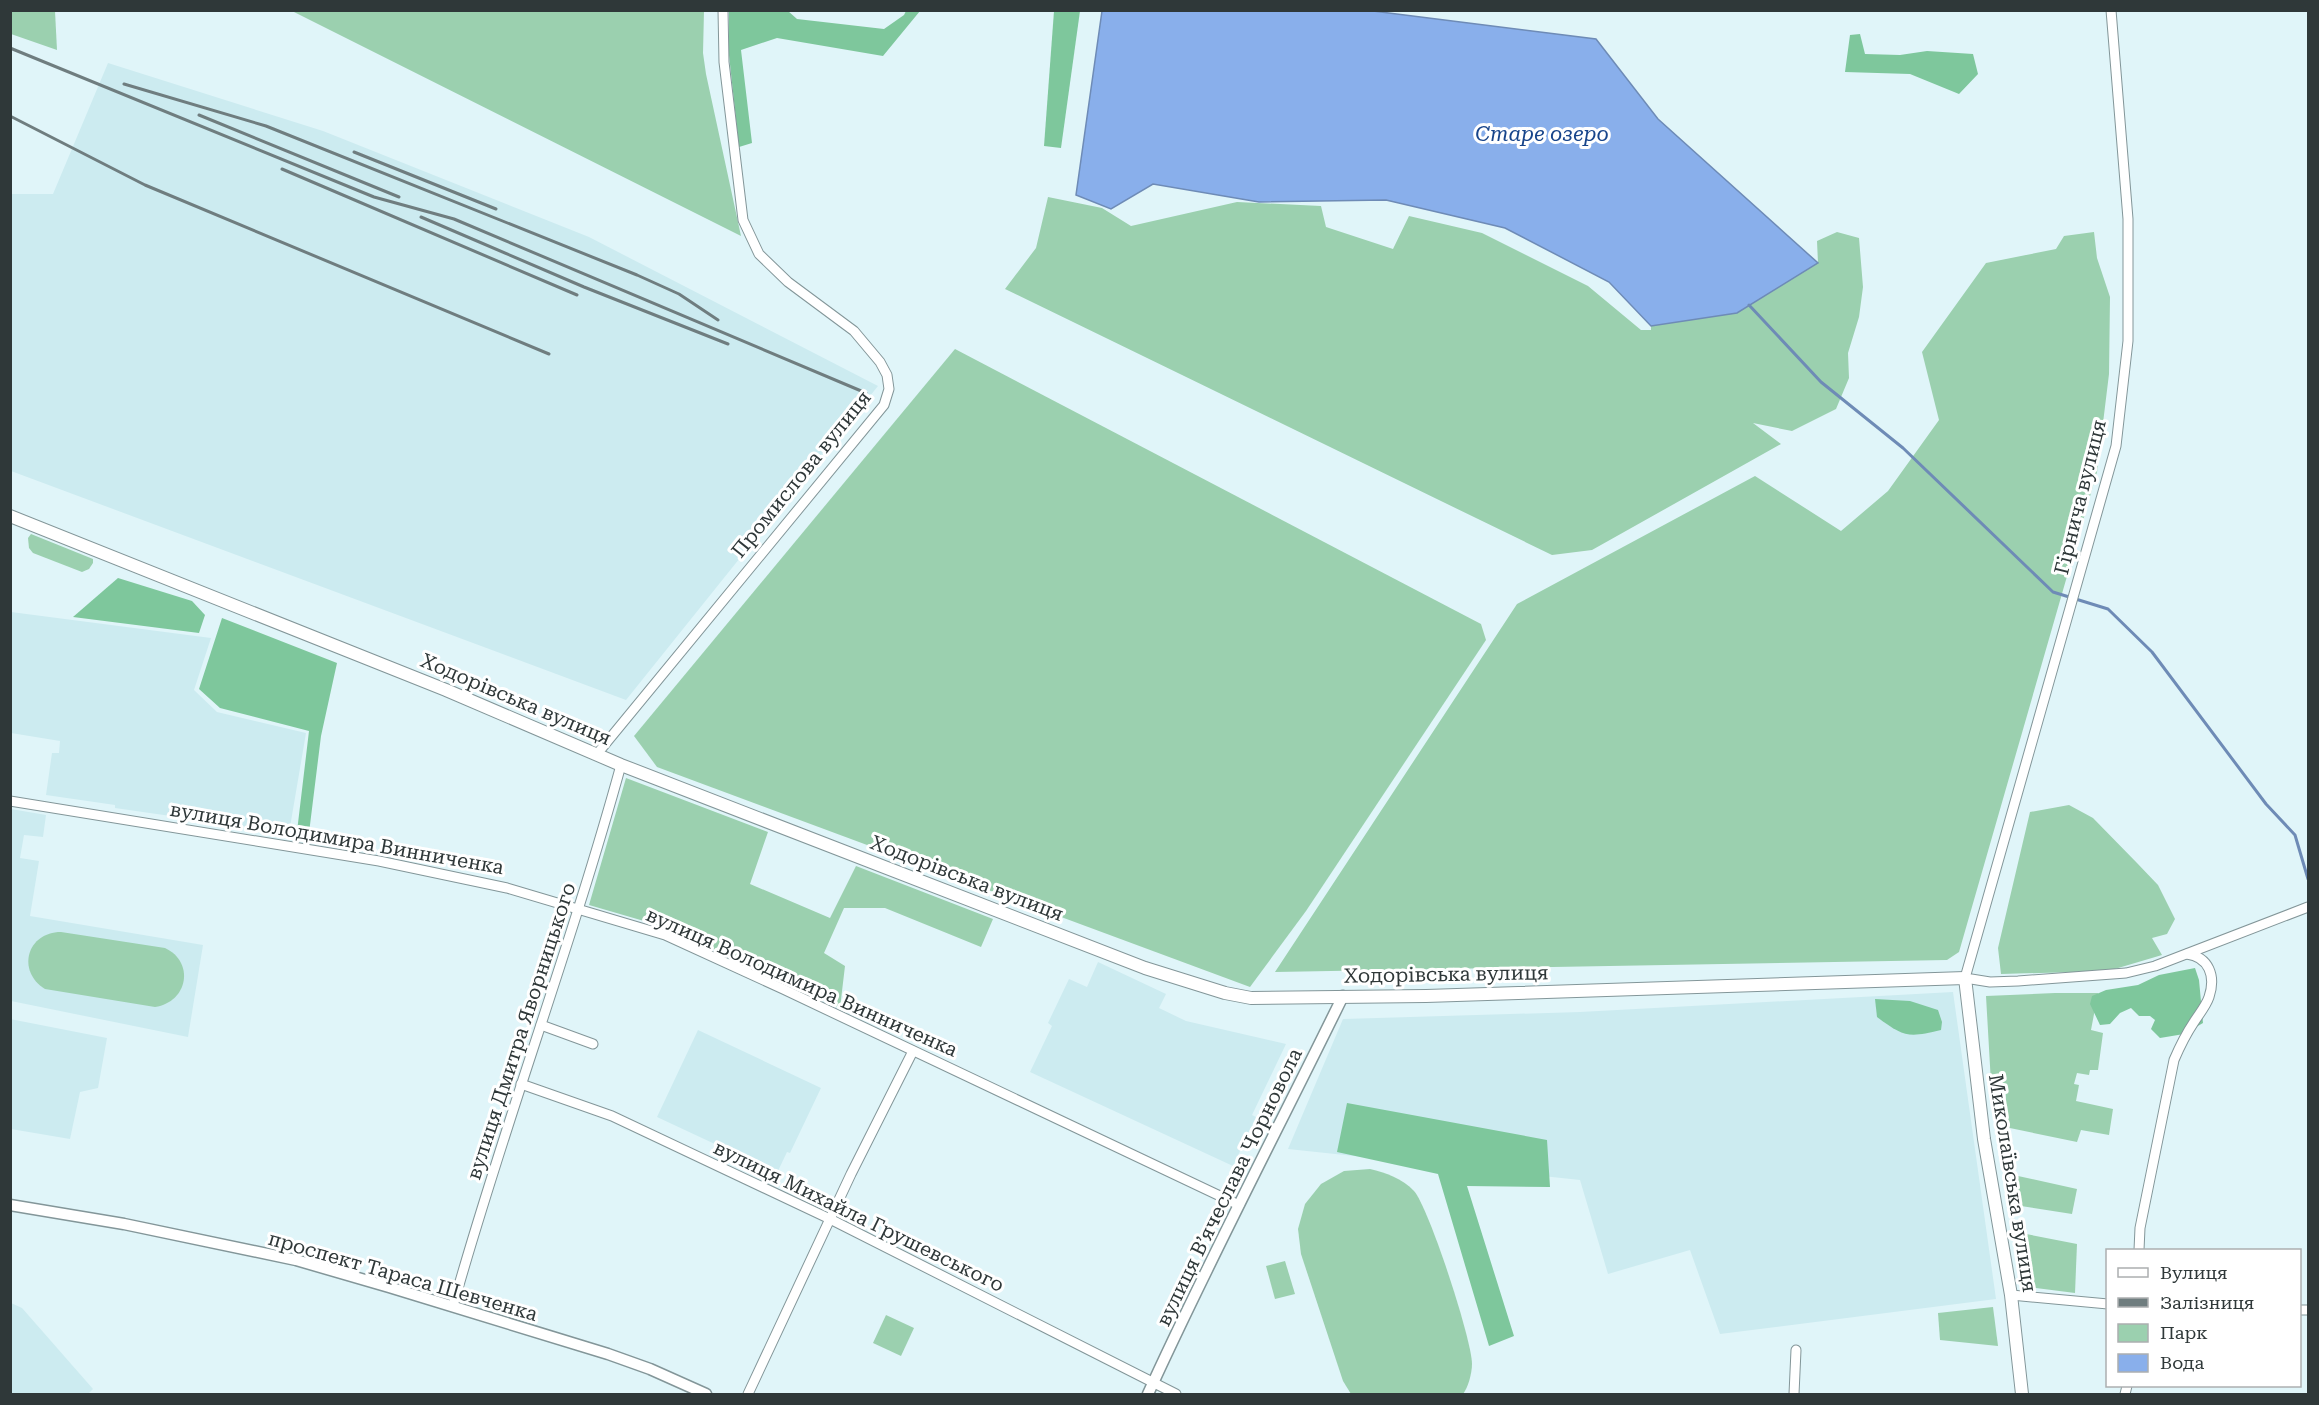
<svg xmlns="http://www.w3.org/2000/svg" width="2319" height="1405" font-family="'Roboto Serif',serif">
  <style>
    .built { fill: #ccebf0 }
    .green { fill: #9bd0af }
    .forest { fill: #7ec79c }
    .water { fill: #89afeb; stroke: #6e8bb6; stroke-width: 1.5 }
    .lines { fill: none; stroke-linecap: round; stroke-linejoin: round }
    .stream { stroke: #6e8bb6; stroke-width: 3 }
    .minor-casing { stroke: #839699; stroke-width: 11 }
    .tertiary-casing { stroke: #839699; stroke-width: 13 }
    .secondary-casing { stroke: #839699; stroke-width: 14 }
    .minor { stroke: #fff; stroke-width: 9 }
    .tertiary { stroke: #fff; stroke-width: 10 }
    .secondary { stroke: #fff; stroke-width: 12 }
    .rail { stroke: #6f7d7f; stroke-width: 3 }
    .labels { text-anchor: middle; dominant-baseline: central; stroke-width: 6; stroke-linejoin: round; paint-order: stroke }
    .street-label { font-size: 20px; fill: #2f3839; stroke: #fff }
    .water-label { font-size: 21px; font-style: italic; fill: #18458b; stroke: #fff }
  </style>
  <rect width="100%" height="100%" fill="#e0f5f9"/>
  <g class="built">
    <polygon points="108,63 323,131 589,237 878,386 626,700 11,471 11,194 53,194"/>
    <polygon points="11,612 211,638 194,690 217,712 306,733 289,833 115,808 115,805 46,795 52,753 59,753 60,741 11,733"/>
    <polygon points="11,809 46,815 43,837 24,835 20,858 39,861 30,916 203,945 188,1037 11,1001"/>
    <polygon points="1098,962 1166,994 1159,1008 1186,1021 1286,1044 1252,1115 1256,1117 1233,1166 1030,1072 1052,1026 1048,1023 1069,979 1087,987"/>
    <polygon points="1953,992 1996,1299 1720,1334 1690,1250 1608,1274 1580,1180 1288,1149 1343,1019 1580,1012"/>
    <polygon points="10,1019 107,1038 98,1088 80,1092 70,1139 11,1129"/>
    <polygon points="698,1030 821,1088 790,1153 787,1152 777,1173 657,1117"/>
    <polygon points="11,1303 22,1308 93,1389 88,1394 11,1394"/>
  </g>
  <g class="green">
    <polygon points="11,10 55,11 57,50 11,34"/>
    <polygon points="292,11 704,11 703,53 706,74 741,236"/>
    <polygon points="1048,197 1102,208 1131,226 1237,202 1321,206 1326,227 1393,249 1409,216 1482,233 1588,286 1641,330 1651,330 1651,326 1818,263 1817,241 1837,232 1859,238 1863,287 1859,317 1848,353 1849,378 1836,409 1792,431 1753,423 1781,444 1592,550 1552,555 1005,289 1036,248"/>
    <polygon points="2094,232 2097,258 2110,297 2109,374 2097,472 1959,952 1947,960 1275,972 1517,604 1755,476 1841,531 1888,491 1939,420 1922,352 1986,263 2056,249 2064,236"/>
    <polygon points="955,349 1481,624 1486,640 1306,911 1250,987 657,767 634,736"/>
    <polygon points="31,534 93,559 93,563 89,569 82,572 33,553 29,548 28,538"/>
    <polygon points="626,778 768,832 750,884 830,918 856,866 993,919 981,947 885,908 844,908 824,953 845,966 840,1008 668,928 589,905"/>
    <polygon points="2069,805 2093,818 2137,863 2158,885 2175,919 2167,934 2152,938 2162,955 2108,971 2001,974 1998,948 2030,812"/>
    <path d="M61 932 165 948C195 962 188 1002 155 1007L45 989C16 971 27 932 61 932Z"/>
    <polygon points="2055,993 2098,993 2091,1030 2103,1033 2098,1070 2090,1070 2089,1075 2077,1073 2074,1084 2079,1085 2076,1101 2113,1109 2109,1135 2081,1130 2077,1142 2005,1127 2006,1087 1991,1083 1986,996"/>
    <path d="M1370 1169C1386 1173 1402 1178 1414 1191 1429 1208 1472 1340 1472 1364 1472 1373 1468 1388 1463 1394H1351L1343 1381 1301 1254 1298 1229 1305 1204 1321 1184 1344 1171Z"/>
    <polygon points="2009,1174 2077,1189 2072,1214 2008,1204"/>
    <polygon points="2016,1232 2077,1244 2075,1293 2020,1286"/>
    <polygon points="1285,1261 1295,1294 1275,1299 1266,1266"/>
    <polygon points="1993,1307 1998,1346 1940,1340 1938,1313"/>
    <polygon points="886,1315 914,1328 901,1356 873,1343"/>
  </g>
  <g class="forest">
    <polygon points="729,11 788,11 797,19 884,29 904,15 906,11 920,11 883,56 777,38 741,50 752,143 739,147 729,55"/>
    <polygon points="1054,11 1080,11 1061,148 1044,146"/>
    <polygon points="1860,34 1865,54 1900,55 1927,51 1973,54 1978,74 1959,94 1910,74 1845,72 1850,35"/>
    <polygon points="118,578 192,601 205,615 199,633 73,617"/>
    <polygon points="222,618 337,663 321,736 308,841 296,840 309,731 220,708 199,689"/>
    <polygon points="2195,968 2199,980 2203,1023 2184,1034 2160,1038 2151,1029 2155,1020 2150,1016 2139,1016 2131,1008 2120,1013 2110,1024 2100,1025 2090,1004 2092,996 2106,990 2138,985 2159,975"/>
    <path d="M1875 999 1910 1001 1938 1010 1942 1022 1941 1030C1908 1038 1904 1037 1877 1017Z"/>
    <polygon points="1347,1103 1547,1140 1550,1187 1467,1186 1514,1336 1489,1346 1438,1174 1337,1152"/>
  </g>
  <polygon class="water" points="1102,11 1365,10 1596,39 1658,119 1818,263 1737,313 1651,326 1609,282 1505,228 1386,200 1259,202 1153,184 1111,209 1076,195"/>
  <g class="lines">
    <polyline class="stream" points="1749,305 1821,382 1903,448 2053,592 2108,609 2152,652 2266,804 2295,835 2308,879"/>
    <g class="minor-casing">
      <g id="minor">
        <polyline points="2111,10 2128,219 2128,341 2116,446 1965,978 1990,982 2018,981 2126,973 2155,966 2308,907"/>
        <polyline points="597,754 884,405 889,389 887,375 880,362 854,331 788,282 759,254 743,220 724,62 723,10"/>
        <polyline points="10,801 379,861 507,888 665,935 783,989 1239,1205"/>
        <polyline points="541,1025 593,1044"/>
        <polyline points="521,1084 612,1116 830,1219 1176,1394"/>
        <path d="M2139 1250 2140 1228 2174 1060C2180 1046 2186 1034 2194 1022 2199 1014 2206 1006 2209 997 2216 976 2209 957 2187 954"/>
        <polyline points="2011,1295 2108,1304"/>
        <path d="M453 1306C504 1124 571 947 621 765"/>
        <polyline points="2300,1310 2308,1310"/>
        <polyline points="748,1394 851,1174 913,1051"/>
        <polyline points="1794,1394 1796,1350"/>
        <polyline points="2125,1394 2127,1386"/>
      </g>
    </g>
    <g class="tertiary-casing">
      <g id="tertiary">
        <polyline points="10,1205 124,1224 296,1260 389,1287 608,1354 650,1369 706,1394"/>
        <path d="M1148 1394C1209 1260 1278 1129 1343 996"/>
      </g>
    </g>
    <g class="secondary-casing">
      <polyline id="secondary" points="10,516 446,690 621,765 1145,968 1225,993 1251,998 1426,996 1965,978 1984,1139 2011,1295 2022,1394"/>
    </g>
    <use href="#minor" class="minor"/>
    <use href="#tertiary" class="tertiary"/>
    <use href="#secondary" class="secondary"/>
    <g class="rail">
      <polyline points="10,48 374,197 454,219 866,393"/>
      <polyline points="124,84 266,126 637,275 679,294 718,320"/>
      <polyline points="199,115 399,197"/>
      <polyline points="10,116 145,185 549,354"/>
      <polyline points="354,152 496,209"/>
      <polyline points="282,169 577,295"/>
      <polyline points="421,217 584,287 728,344"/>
    </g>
  </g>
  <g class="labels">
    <g class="street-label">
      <text transform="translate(801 474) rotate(-51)">Промислова вулиця</text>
      <text transform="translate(2080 497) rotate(-76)">Гірнича вулиця</text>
      <text transform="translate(516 699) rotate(23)">Ходорівська вулиця</text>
      <text transform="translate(337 838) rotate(10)">вулиця Володимира Винниченка</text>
      <text transform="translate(967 878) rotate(21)">Ходорівська вулиця</text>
      <text transform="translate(1446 974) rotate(-1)">Ходорівська вулиця</text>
      <text transform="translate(802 982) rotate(24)">вулиця Володимира Винниченка</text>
      <text transform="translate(521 1031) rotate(-72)">вулиця Дмитра Яворницького</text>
      <text transform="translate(2013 1183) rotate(81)">Миколаївська вулиця</text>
      <text transform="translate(1229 1187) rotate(-64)">вулиця Вʼячеслава Чорновола</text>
      <text transform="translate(859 1216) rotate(26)">вулиця Михайла Грушевського</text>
      <text transform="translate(403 1276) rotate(16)">проспект Тараса Шевченка</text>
    </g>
    <g class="water-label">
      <text x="1542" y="134">Старе озеро</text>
    </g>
  </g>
  <rect width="2319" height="1405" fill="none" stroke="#2f3839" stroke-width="24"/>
  <rect x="2106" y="1249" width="195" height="138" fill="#ffffff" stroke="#acafb0" stroke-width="1.5"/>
  <rect x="2118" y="1268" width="30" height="9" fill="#ffffff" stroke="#acafb0" stroke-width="1.5"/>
  <text x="2160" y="1279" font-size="18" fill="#2f3839">Вулиця</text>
  <rect x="2118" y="1298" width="30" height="9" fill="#6f7d7f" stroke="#acafb0" stroke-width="1.5"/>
  <text x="2160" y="1309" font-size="18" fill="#2f3839">Залізниця</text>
  <rect x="2118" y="1324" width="30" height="18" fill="#9bd0af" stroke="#acafb0" stroke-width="1.5"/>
  <text x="2160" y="1339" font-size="18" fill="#2f3839">Парк</text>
  <rect x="2118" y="1354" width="30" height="18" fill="#89afeb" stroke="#acafb0" stroke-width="1.5"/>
  <text x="2160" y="1369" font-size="18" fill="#2f3839">Вода</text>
</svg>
